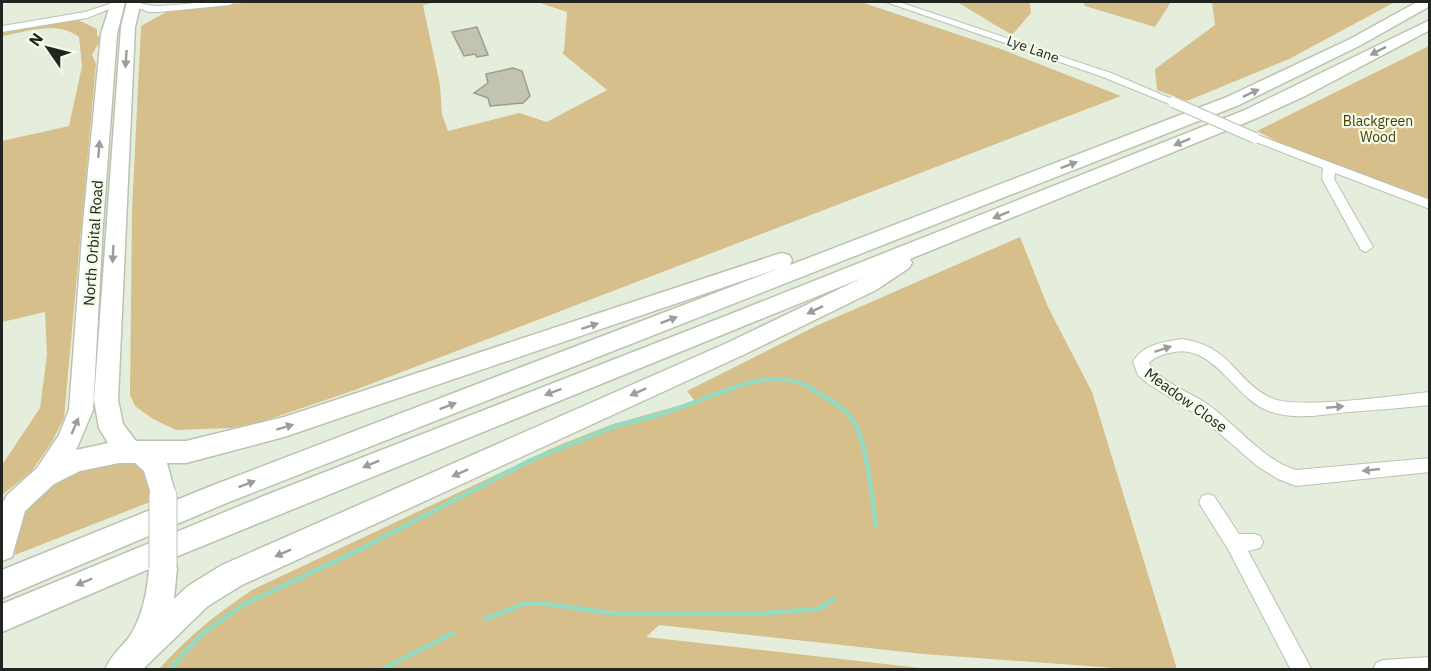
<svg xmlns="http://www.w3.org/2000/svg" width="1431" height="671" font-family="'IBM Plex Sans',sans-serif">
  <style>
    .green { fill: #d7bf8b }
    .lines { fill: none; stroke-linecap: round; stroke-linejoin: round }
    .stream-far1 { stroke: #91dcc2; stroke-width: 4 }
    .stream { stroke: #91dcc2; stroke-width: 4.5 }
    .building { fill: #c3c3b1; stroke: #9d9d8b; stroke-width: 1.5 }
    .minor-casing { stroke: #bac2b1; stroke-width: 2 }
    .highway-casing { stroke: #bac2b1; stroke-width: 3 }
    .minor { fill: #fff; fill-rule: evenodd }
    .highway { fill: #fff; fill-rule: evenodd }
    .minor-bridge-casing { stroke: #bac2b1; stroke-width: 12; stroke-linecap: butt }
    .highway-bridge-casing { stroke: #bac2b1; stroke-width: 29; stroke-linecap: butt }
    .minor-bridge { stroke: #fff; stroke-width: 10 }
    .highway-bridge { stroke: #fff; stroke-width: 27 }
    .oneway { fill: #9c9d9a }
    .labels { text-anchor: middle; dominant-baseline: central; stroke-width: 4.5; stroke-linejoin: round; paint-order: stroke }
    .far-street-label { font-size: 14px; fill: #22251f; stroke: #f3fce9 }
    .far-park-label { font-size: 14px; fill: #4e3b09; stroke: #f3fce9 }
    .street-label { font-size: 15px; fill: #22251f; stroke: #f3fce9 }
  </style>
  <rect width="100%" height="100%" fill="#e5eedc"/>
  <g class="green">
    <polygon points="253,2 436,2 423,5 440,85 442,115 448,131 519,113 547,122 607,90 562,53 564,51 567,12 537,2 861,2 1001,49 1121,96 355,390 264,421 231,428 176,430 153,419 135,406 130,395 132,210 141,26 170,10"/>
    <polygon points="957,2 1030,2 1031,13 1012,35"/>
    <polygon points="1083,2 1171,2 1155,27 1085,6"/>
    <polygon points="1212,2 1395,2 1289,59 1187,101 1157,90 1155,69 1215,25"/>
    <path d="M76 19 97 29V35L101 39 92 55 96 64 64 418 52 442 31 472 2 495V465L40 408 47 355 45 312 2 322V141L69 126 82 66 79 37C58 20 26 32 2 36V32Z"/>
    <polygon points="1429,46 1429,202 1301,154 1257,131"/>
    <path d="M1020 237 1048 307 1092 392 1177 669H1129L923 654 659 625 646 637 929 669H159C189 636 215 615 252 590L557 446 610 425 695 401 687 391 816 326Z"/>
    <path d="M126 460C149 469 149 478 155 500L15 555 16 541 23 515 37 495 72 469Z"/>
  </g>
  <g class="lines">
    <path class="stream-far1" d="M729 389C757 379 786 372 813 389"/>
    <g class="stream">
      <path d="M810 388C822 395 835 402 845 411 868 430 871 497 876 526"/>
      <polyline points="485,619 524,604 539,603 611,613 756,614 818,609 834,599"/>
      <polyline points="169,670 202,634 243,605 359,550 531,460 616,426 665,413 733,388"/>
      <polyline points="381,670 453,633"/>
    </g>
  </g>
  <g class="building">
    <polygon points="477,27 488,55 477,57 475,54 464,56 452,32"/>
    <polygon points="513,68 522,71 530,96 523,103 490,106 488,98 474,93 488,83 486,74"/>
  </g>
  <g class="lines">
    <g class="minor-casing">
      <g id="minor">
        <polygon points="115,2 122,4 87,18 2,32 2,26 85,12"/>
        <path d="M129 2C139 2 148 6 158 6 183 5 209 0 235 2L230 5 159 12H149L130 5Z"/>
        <polygon points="886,2 899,2 1111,73 1179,102 1177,104 1169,104 1103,77"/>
        <polygon points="1255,134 1430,200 1430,209 1335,173 1334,179 1373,247 1366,252 1361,250 1322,179 1323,168 1251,140 1249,138"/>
        <path d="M1183 339C1233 348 1232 377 1269 397 1294 411 1397 395 1430 392V405C1402 408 1375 410 1348 412 1320 415 1292 421 1266 410 1233 396 1214 345 1174 352 1164 354 1156 356 1149 363 1154 378 1192 394 1206 403 1236 424 1261 459 1296 470L1430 458V472L1296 486 1278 479 1257 466 1202 418 1147 383 1138 375 1133 362C1143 344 1164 342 1183 339Z"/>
        <polygon points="1208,494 1214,496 1239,534 1254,534 1260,536 1263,542 1260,548 1248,551 1312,670 1291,670 1228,549 1202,508 1199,502 1202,496"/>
        <polygon points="1430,657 1430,670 1373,670 1376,663 1383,660"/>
      </g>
    </g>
    <g class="highway-casing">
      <g id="highway">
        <path d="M111 2H125L117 34 103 224 93 410 76 450 108 443 99 428 94 400 121 27 127 2H141L135 27 118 400 123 424 136 441H186L284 417 775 255 782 253 789 255 792 260 790 265 1227 97 1350 39 1417 2H1430V6L1361 45 1239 105 229 502 2 598V570L160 506 154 504 144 471 135 463H119L80 471 54 484 25 511 12 557 2 561V504L7 495 37 468 59 435 69 410 83 224 101 34ZM780 268 211 486 174 501 176 496 167 463H186L284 437Z"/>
        <path d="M1430 20V30L1305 96 1257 118 910 259 912 263 909 268 876 290 743 355 242 585 208 606 142 670H105C110 656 121 648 130 636 143 615 147 592 149 569L2 632V604L266 495 728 315 1245 110ZM862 278 727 343 222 565 188 586 174 599 177 568 173 558Z"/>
      </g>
    </g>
    <use href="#minor" class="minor"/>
    <use href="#highway" class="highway"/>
    <g class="minor-bridge-casing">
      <polyline id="minor-bridge" points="1173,102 1255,138"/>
    </g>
    <g class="highway-bridge-casing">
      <polyline id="highway-bridge" points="163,496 163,568"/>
    </g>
    <use href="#minor-bridge" class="minor-bridge"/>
    <use href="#highway-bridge" class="highway-bridge"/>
  </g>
  <defs><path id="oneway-solid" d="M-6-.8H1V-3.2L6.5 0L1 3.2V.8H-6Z" transform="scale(1.5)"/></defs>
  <g class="oneway">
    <use href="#oneway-solid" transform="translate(1378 51) rotate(153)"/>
    <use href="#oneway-solid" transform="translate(126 59) rotate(94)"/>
    <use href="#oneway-solid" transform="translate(1251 93) rotate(-25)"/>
    <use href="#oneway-solid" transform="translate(1182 142) rotate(158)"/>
    <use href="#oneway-solid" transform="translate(99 149) rotate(-85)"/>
    <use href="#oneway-solid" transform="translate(1069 165) rotate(-21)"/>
    <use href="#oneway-solid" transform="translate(1001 215) rotate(158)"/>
    <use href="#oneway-solid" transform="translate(113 254) rotate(93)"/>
    <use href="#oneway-solid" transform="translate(815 310) rotate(154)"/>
    <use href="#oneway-solid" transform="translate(669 320) rotate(-21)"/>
    <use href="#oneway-solid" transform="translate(590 326) rotate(-18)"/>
    <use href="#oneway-solid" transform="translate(1163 349) rotate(-18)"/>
    <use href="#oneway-solid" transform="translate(553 392) rotate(159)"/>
    <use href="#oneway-solid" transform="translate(638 392) rotate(156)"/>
    <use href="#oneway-solid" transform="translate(448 406) rotate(-21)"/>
    <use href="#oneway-solid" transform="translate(1335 407) rotate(-5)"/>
    <use href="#oneway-solid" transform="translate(75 426) rotate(-67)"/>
    <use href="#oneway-solid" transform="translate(285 427) rotate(-17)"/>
    <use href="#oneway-solid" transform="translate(371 464) rotate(158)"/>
    <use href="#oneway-solid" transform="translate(1371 470) rotate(174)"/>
    <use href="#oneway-solid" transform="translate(460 473) rotate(156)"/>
    <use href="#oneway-solid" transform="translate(247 484) rotate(-21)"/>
    <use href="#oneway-solid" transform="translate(283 553) rotate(156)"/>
    <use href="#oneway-solid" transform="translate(84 582) rotate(157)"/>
  </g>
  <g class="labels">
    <g class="far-street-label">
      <text transform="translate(1033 49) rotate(20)">Lye Lane</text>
    </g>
    <g class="far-park-label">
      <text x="1378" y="121">Blackgreen<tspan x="1378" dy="16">Wood</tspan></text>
    </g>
    <g class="street-label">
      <text transform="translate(93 243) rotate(-86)">North Orbital Road</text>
      <text transform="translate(1186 400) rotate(36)">Meadow Close</text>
    </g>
  </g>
  <rect width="1431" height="671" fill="none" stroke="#22251f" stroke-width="6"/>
  <g transform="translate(48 48) rotate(305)" stroke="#f3fce9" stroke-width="4.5" paint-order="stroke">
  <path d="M0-4.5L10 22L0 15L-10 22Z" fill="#22251f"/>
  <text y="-9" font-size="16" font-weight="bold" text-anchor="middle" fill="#22251f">N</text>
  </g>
</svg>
